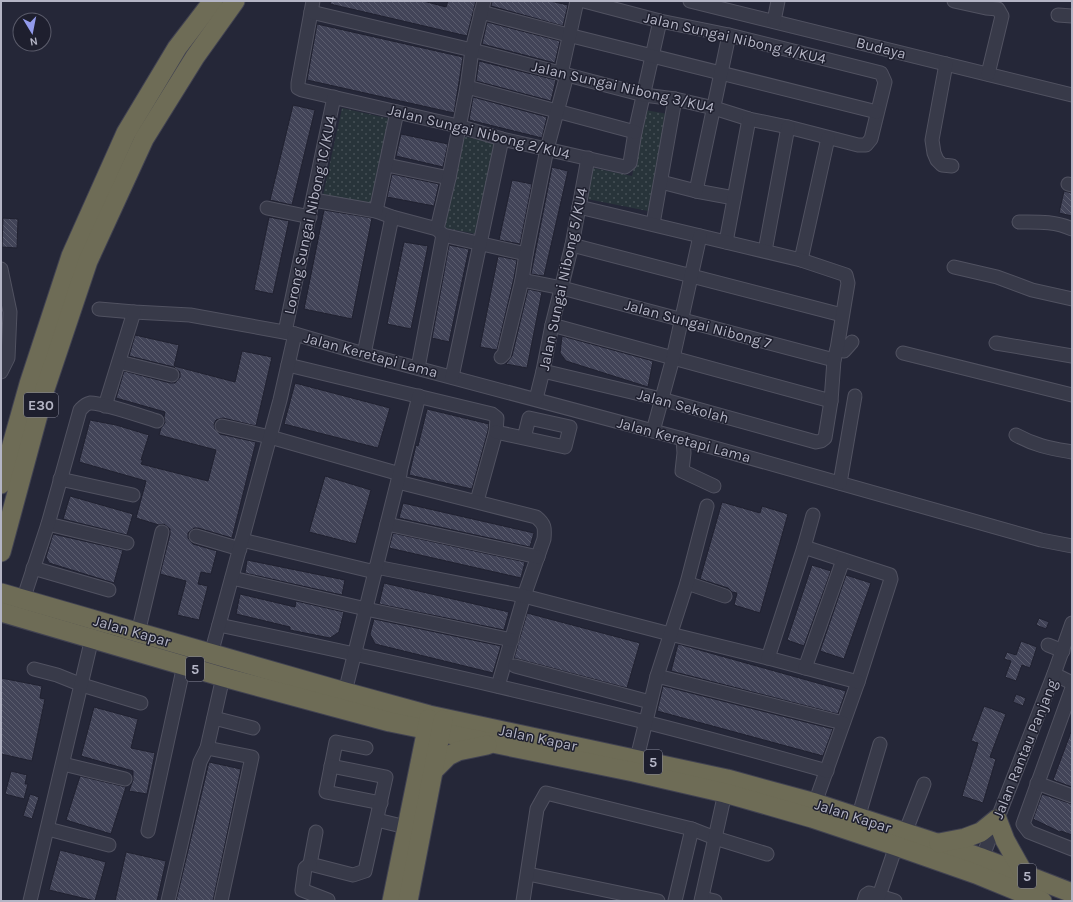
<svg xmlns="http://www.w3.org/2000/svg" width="1073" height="902" font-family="Karla,sans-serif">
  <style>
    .park { fill: url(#park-dots) }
    .building { fill: url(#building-back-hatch); stroke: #202130 }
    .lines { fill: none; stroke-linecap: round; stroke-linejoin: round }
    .minor-casing { stroke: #515261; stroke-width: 15 }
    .highway-casing { stroke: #414251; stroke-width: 21 }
    .minor { stroke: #383a49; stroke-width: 13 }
    .highway { stroke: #6e6c56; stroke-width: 19 }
    .labels { text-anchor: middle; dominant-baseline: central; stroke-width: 3; stroke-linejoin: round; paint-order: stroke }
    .shield { fill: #1e1f2e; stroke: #878898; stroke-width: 1 }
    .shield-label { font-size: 14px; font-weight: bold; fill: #b4b5c5 }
    .street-label { font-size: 15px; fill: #b4b5c5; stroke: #1e1f2e }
  </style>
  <defs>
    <pattern id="park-dots" width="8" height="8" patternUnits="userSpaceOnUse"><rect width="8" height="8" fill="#28343a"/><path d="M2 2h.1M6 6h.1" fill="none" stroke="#454f55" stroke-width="1.8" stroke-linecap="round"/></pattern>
    <pattern id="building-back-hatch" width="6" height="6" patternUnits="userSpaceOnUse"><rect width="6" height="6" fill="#424458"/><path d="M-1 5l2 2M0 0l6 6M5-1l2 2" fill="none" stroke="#5b5d6e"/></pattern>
  </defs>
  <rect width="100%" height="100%" fill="#252738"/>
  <g class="park">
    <polygon points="342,108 391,119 372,205 323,195"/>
    <polygon points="645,110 668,114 648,211 587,199 593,168 632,176"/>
    <polygon points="461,136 496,143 476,234 445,228"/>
  </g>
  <g class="building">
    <polygon points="331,1 423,1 446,7 448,1 476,1 467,36 330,4"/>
    <polygon points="492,1 550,1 568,5 563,26 491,6"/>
    <polygon points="487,22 560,41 555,63 482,44"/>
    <polygon points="317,24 463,57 454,113 307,80"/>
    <polygon points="479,61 556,80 551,101 476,81"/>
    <polygon points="473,97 547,117 542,138 469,120"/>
    <polygon points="293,105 315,110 292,205 270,200"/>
    <polygon points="401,134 448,144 443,167 396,156"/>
    <polygon points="552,167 568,171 544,276 531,274"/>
    <polygon points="392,174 439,184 434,206 387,197"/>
    <polygon points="512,180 532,184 520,244 499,240"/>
    <polygon points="1064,191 1072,193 1072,216 1059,213"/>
    <polygon points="324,210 372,218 352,319 304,309"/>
    <polygon points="269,217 289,221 273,294 254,290"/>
    <polygon points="3,218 18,219 17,248 2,247"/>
    <polygon points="404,242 428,246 411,329 387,324"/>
    <polygon points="449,245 469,249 449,342 432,338"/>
    <polygon points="498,256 517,260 514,278 497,350 480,347"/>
    <polygon points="528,289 542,292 527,368 506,364 512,356"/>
    <polygon points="135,335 179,345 174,366 235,382 242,351 272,357 256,426 223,418 216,420 214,424 215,429 220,434 256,442 232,538 198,528 194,528 188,533 188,538 193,544 217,551 211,574 201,572 198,584 208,586 199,620 177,615 186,581 160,574 170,534 170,529 164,524 159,525 136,518 146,481 79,462 90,420 116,425 149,435 141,460 143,460 141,464 208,481 216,450 159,435 161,428 165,423 164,417 165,412 116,398 124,371 170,383 175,383 180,377 180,372 174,367 129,356"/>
    <polygon points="562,336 653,361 648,387 566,361 560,353"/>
    <polygon points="295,383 390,408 378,448 284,424"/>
    <polygon points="427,409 489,424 488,431 472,489 409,475 416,445 418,446"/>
    <polygon points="325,476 371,490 356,544 309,532"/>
    <polygon points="70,496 133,514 127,535 63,519"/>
    <polygon points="722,502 760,513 762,506 788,514 760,613 734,605 737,593 732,592 728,588 700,579"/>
    <polygon points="403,503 534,533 530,547 399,518"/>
    <polygon points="393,533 525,562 521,578 389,548"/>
    <polygon points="53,534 123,550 114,583 49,563 46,557"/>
    <polygon points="247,560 345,580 342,595 245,573"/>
    <polygon points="812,565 831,571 804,646 787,640"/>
    <polygon points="846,575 871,583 844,659 820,651"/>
    <polygon points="384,583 509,612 504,630 379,604"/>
    <polygon points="240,594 295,607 296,601 344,612 339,632 330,638 290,630 290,627 236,614"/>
    <polygon points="527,613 640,643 627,688 514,658"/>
    <polygon points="1039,618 1049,622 1046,629 1036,625"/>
    <polygon points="374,619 501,646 493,673 375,644 370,634"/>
    <polygon points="1021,641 1037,647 1030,668 1022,665 1016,681 1005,677 1011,661 1004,659 1007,652 1016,655"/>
    <polygon points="678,644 846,691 838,714 671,671"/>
    <polygon points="1,678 42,686 40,698 45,699 32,761 1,754"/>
    <polygon points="663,686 833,729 823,756 657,711"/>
    <polygon points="1016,694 1026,698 1023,706 1013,702"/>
    <polygon points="984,706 1006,714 990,757 996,759 983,803 962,796 978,743 971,741"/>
    <polygon points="94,707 138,719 131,748 155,753 147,794 129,791 133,780 133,771 81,756"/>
    <polygon points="1071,732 1072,732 1072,787 1053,780"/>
    <polygon points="209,762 241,769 213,901 176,901"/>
    <polygon points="11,771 27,775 25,784 28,784 24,799 5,794"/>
    <polygon points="80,776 126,787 111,834 66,820"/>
    <polygon points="30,794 39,797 32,819 23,816"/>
    <polygon points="1042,794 1072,804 1072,835 1061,831 1060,832 1033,819"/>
    <polygon points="60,850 106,862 95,901 49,890"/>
    <polygon points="126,852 166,861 157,901 115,901"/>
  </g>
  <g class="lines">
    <g class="minor-casing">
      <g id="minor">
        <polyline points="313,1 298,83 298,88 302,90 458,126 502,139 625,167 630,163 635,132 660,21"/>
        <polyline points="690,1 1072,95"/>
        <polyline points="954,1 986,8 998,9 1002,16 988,74"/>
        <polyline points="311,12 472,50 644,95 675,99 714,108 749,119 788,127 858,145 866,145 871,139 885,82 881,73 729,35 660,21 584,1"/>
        <polyline points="481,12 568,35 877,112"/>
        <polyline points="1058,15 1072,16"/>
        <polyline points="774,21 778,1"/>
        <polyline points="946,64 932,140 934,153 937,160 942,165 952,166"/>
        <polyline points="561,74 577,1"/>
        <polyline points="467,87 635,132"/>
        <polyline points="387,165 449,178"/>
        <polyline points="661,182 696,191 734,198"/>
        <polyline points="1068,184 1072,185"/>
        <polyline points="696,191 729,35"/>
        <polyline points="314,200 376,211 392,217 437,229 443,235 526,254"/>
        <polyline points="267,208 310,217"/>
        <polyline points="376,211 397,112"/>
        <path d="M1019 222C1037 222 1055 221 1072 229"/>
        <polyline points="653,224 675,99"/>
        <polyline points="437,229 449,178 467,87 472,50 484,1"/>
        <polyline points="726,242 749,119"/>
        <polyline points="572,245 842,315"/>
        <polyline points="765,251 788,127"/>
        <polyline points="801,260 828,138"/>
        <polyline points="954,267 997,277 1032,290 1072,299"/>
        <polyline points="1,269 10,312 8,358 1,372"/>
        <polyline points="522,280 562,288 834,360"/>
        <polyline points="99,309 134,312 190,315 295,334 364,354 683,439 1041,540 1072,546"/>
        <polyline points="552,325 831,401"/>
        <polyline points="285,332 334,97"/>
        <polyline points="996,343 1072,356"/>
        <polyline points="837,349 844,351 852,342"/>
        <polyline points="903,353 1072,395"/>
        <polyline points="364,354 392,217"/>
        <polyline points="501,357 504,354 522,280 526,254 547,149 567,75"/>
        <polyline points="119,362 172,375"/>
        <polyline points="288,365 492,414 497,418 496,432 477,501"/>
        <polyline points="418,368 443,235"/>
        <polyline points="543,371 661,399 816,442 821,441 825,438 831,401 834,360 837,349 848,283 846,275 801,260 579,207"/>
        <polyline points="452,377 502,139"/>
        <polyline points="536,399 543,371 552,325 572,245 588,158"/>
        <polyline points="105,406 134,312"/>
        <polyline points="222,426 270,437 400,474"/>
        <polyline points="653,431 673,358 700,236"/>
        <polyline points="496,432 565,447 570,427 529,418 524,438"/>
        <path d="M1016 435C1036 446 1050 448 1072 452"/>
        <polyline points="683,439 684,453 682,471 714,486"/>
        <polyline points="60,479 133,495"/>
        <path d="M398 482 536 517C545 524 545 528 544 539L524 596 498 686"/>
        <polyline points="840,483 855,396"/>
        <polyline points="48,524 127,543"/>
        <polyline points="387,524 538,557"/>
        <polyline points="196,536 240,549"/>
        <polyline points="242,540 375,572"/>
        <polyline points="804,547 890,575 891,579 858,682 815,803"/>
        <polyline points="376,567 524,596 670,634 768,658 858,682"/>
        <polyline points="33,568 109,590"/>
        <polyline points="232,578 366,609 512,640"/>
        <polyline points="687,583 725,596"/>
        <path d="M23 600 48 524 80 410C83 407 85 404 90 403 101 402 144 417 157 421"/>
        <path d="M219 625C361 655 504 686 645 722 705 737 766 754 827 771"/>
        <polyline points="138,633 162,532"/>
        <polyline points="1048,645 1063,651"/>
        <polyline points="211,654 280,400 295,334"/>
        <polyline points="768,658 804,547 813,515"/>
        <polyline points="515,666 650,702"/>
        <polyline points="805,668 843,560"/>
        <polyline points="34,669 57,675 82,685 141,703"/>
        <polyline points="1054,674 1072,683"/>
        <polyline points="657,676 843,723"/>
        <polyline points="1072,688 1023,824 1029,832 1072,849"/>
        <polyline points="345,692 419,396"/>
        <polyline points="214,718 253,728"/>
        <polyline points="207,748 252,757 221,901"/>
        <polyline points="366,748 336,742 326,792 381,803"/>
        <polyline points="637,758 657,676 687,583 707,506"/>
        <polyline points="63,764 125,779"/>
        <polyline points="1037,783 1072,796"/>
        <polyline points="858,818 880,744"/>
        <polyline points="377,820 414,829"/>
        <polyline points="48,829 109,845"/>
        <polyline points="148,831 184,665"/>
        <polyline points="316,832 310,864 353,875 365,871 386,777 331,766"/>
        <polyline points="905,833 924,784"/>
        <polyline points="310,864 305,868 302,890 328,900"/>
        <polyline points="979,866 1054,674 1072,623"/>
        <polyline points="528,874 658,901"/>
        <polyline points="879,896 895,901"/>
        <polyline points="702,898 715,901"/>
        <polyline points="30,901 92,638"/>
        <polyline points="168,901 200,762 207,748 223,677"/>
        <polyline points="523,901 537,809 546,793 692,829 715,838 767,854"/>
        <polyline points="675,901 692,829"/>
        <polyline points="701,901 725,793"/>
        <polyline points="864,901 866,895 869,893 879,896 896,846"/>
      </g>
    </g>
    <g class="highway-casing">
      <g id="highway">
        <polyline points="1,484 29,384 71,256 126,133 177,48 213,1"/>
        <polyline points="1,552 45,389 88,261 144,139 195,57 235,1"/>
        <polyline points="1,593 345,692 429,715 727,779 815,803 982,858 1072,893"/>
        <polyline points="1,612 223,677 390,722 634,772 725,793 812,818 896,846 976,874 1042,901"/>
        <polyline points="434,770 448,756 458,751 487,745"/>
        <polyline points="939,843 965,838 981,832 997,819 1005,840 1024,874"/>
        <polyline points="392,901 429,719"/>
        <polyline points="408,901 443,720"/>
      </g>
    </g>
    <use href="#minor" class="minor"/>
    <use href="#highway" class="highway"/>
  </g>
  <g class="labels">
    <g class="shield">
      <rect x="24" y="393" width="34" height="24" rx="3"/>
      <rect x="186" y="657" width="18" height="24" rx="3"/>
      <rect x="644" y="750" width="18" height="24" rx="3"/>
      <rect x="1018" y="864" width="18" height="24" rx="3"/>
    </g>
    <g class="shield-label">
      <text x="41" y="405">E30</text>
      <text x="195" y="669">5</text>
      <text x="653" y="762">5</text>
      <text x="1027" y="876">5</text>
    </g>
    <g class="street-label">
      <text transform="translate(735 38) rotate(13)">Jalan Sungai Nibong 4/KU4</text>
      <text transform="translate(881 48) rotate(14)">Budaya</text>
      <text transform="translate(623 87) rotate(13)">Jalan Sungai Nibong 3/KU4</text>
      <text transform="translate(479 132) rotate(14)">Jalan Sungai Nibong 2/KU4</text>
      <text transform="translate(310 215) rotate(-78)">Lorong Sungai Nibong 1C/KU4</text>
      <text transform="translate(563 279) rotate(-78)">Jalan Sungai Nibong 5/KU4</text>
      <text transform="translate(698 324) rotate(15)">Jalan Sungai Nibong 7</text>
      <text transform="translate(371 355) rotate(15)">Jalan Keretapi Lama</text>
      <text transform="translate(683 406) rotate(15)">Jalan Sekolah</text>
      <text transform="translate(684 440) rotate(15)">Jalan Keretapi Lama</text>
      <text transform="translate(132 631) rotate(16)">Jalan Kapar</text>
      <text transform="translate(538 738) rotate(12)">Jalan Kapar</text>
      <text transform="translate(1025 749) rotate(-68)">Jalan Rantau Panjang</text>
      <text transform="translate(853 816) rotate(18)">Jalan Kapar</text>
    </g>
  </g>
  <rect width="1073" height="902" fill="none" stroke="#b4b5c5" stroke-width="4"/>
  <g transform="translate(32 32) rotate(170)"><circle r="19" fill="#1e1f2e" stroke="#5a5b6a"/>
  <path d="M0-3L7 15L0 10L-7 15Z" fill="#929aeb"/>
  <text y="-6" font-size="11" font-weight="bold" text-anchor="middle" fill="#b4b5c5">N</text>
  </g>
</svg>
